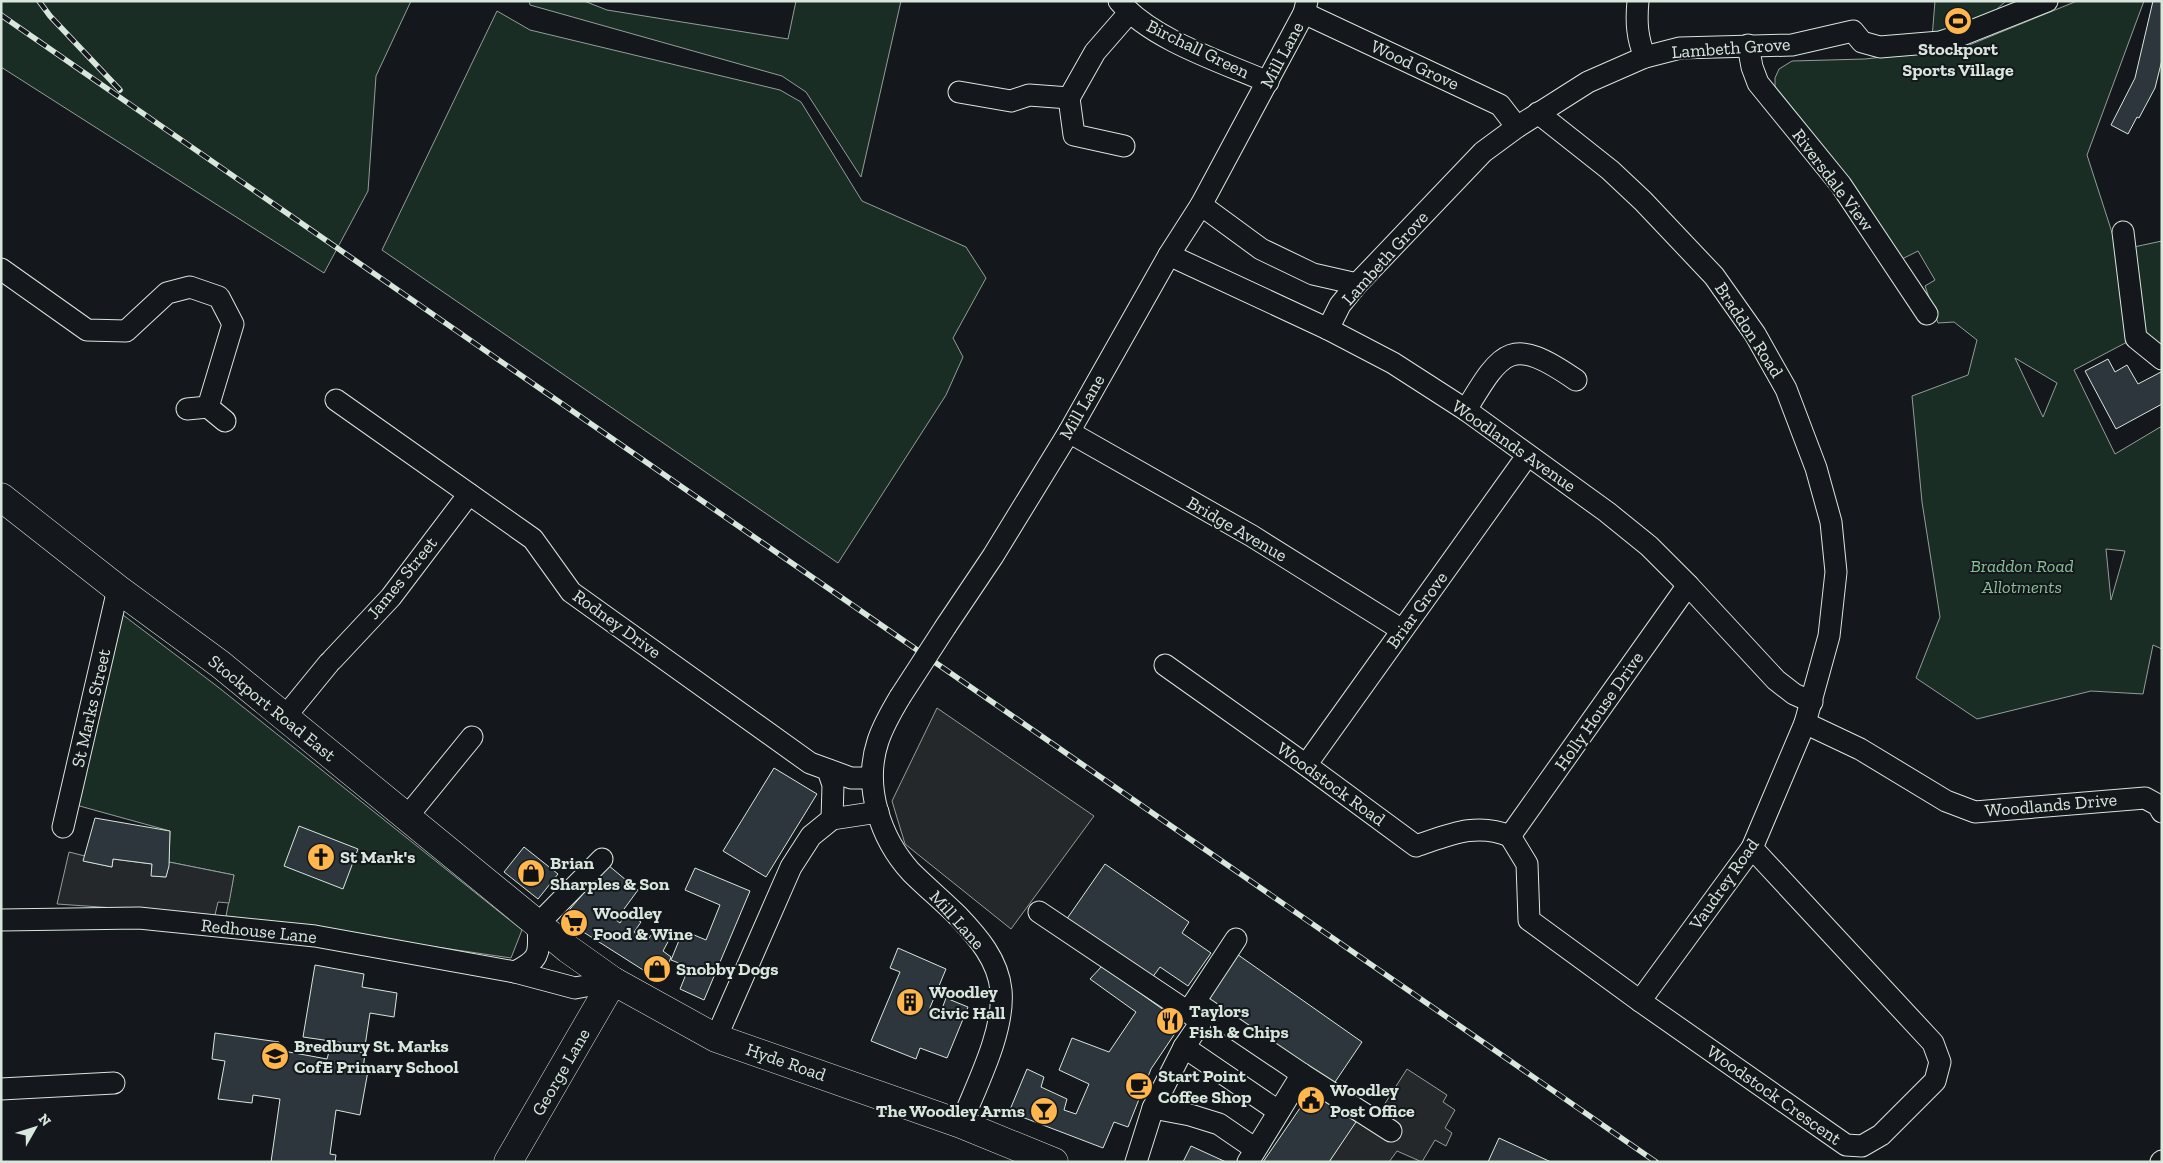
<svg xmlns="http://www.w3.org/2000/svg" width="2163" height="1163" font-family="'Zilla Slab',serif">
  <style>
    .green { fill: #1a2d24; stroke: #939e99; fill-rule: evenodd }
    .parking { fill: #24282b; stroke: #939e99 }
    .building { fill: #2c363c; stroke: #d8e6dc }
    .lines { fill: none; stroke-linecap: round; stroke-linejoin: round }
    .minor-casing { stroke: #d8e6dc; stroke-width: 23 }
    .major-casing { stroke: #d8e6dc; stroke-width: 29 }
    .minor { stroke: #14181c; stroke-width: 21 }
    .major { stroke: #14181c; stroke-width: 28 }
    .rail-casing { stroke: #d8e6dc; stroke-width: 5.5 }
    .rail { stroke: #14181c; stroke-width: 4; stroke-dasharray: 11; stroke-linecap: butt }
    .minor-bridge-casing { stroke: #d8e6dc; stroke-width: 23; stroke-linecap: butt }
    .minor-bridge { stroke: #14181c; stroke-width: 21 }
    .labels { text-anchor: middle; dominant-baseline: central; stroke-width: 4; stroke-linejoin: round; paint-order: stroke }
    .street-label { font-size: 18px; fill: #d8e6dc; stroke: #14181c }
    .poi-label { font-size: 18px; font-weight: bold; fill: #d8e6dc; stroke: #14181c; text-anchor: start }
    .park-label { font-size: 18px; font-style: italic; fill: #8ac095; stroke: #14181c }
  </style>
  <rect width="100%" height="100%" fill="#14181c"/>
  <g class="green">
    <polygon points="1,1 411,1 376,76 368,191 324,273 1,67"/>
    <polygon points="529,1 584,1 607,10 788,39 796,1 901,1 861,177 806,92 782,76 530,5"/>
    <polygon points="1935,1 2006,1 1987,18 1932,38"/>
    <path d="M2077 1H2144L2087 155 2118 251 2129 341 2074 370 2115 454 2162 426V649L2153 645 2143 694 2091 691 1977 719 1916 678 1940 617 1922 502 1912 396 1968 375 1977 340 1954 322 1938 323 1925 286 1935 280 1918 251 1902 259 1778 93 1775 86V78L1779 69 1792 61 1865 59 1962 48ZM2015 358 2057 383 2043 417ZM2106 549 2125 551 2111 600Z"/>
    <polygon points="497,11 530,30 780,90 801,102 862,201 966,247 986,278 953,338 963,357 946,395 838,563 382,250"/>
    <polygon points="2162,241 2162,354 2140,335 2129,248"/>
    <polygon points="123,615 218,687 522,930 511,958 226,916 234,875 169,862 170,831 76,805"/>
  </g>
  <g class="parking">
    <polygon points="937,708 1094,816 1011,929 905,844 892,801"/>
    <polygon points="69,852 85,856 84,861 112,867 113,859 152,864 152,876 166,877 169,862 234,875 229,903 218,902 215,915 57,904"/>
    <polygon points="1407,1069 1447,1095 1443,1102 1455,1110 1445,1128 1452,1133 1446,1146 1435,1140 1422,1162 1397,1151 1389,1162 1329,1162 1357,1119 1383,1134 1396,1113 1384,1105"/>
  </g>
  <g class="building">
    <polygon points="2153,1 2162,1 2162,60 2155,88 2139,118 2137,117 2128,134 2111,125 2135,78"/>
    <polygon points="2108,359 2115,372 2127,365 2138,384 2161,372 2162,374 2162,404 2116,429 2085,371"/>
    <polygon points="774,768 817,794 766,877 723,851"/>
    <polygon points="95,818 170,831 169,866 166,877 151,876 152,864 113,859 112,867 83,861"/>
    <polygon points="299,826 358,849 343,889 284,866"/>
    <polygon points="524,847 558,874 538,899 504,872"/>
    <polygon points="1105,864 1189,922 1182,933 1211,953 1188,986 1160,967 1149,982 1064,923"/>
    <polygon points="608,865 638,890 616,920 620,923 626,913 641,922 634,932 647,941 654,931 669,940 663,951 671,957 662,982 566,921 564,916"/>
    <polygon points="695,868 750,891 704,1000 680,989 689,967 671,960 680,938 684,940 687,932 706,940 720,905 685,890"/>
    <polygon points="898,948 946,969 929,1010 940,1014 946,998 968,1007 947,1058 920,1048 916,1059 871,1041 900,972 890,968"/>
    <polygon points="1234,952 1362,1042 1329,1091 1200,1001"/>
    <polygon points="315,965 364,974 362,987 397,993 394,1017 370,1013 365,1046 303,1037"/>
    <polygon points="1102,966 1182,1023 1151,1069 1128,1127 1114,1122 1103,1148 1009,1112 1027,1069 1044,1077 1041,1087 1067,1099 1064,1110 1076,1114 1089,1084 1059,1070 1072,1038 1109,1052 1136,1012 1090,979"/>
    <polygon points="215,1033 279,1042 278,1050 327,1059 330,1048 365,1053 363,1070 368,1071 360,1115 336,1110 330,1154 336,1155 335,1162 271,1162 280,1099 253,1095 252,1103 218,1099 225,1061 212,1059"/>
    <polygon points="1311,1092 1356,1122 1329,1162 1263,1162"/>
    <polygon points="1499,1138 1551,1162 1488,1162"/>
    <polygon points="1191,1146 1226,1162 1183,1162"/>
  </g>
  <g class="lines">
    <g class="minor-casing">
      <g id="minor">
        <path d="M1119 1C1152 40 1222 62 1268 82"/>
        <path d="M1638 1C1636 22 1637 38 1645 57"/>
        <polyline points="1304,13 1500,105 1517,127"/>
        <polyline points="1748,45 1752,67 1758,83 1841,185 1927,314"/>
        <polyline points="959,92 1011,101 1029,95 1069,98 1095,52 1129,13"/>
        <polyline points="1069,98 1074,135 1124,146"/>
        <polyline points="1538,113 1610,170 1643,201 1714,276 1755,334 1786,389 1816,468 1831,522 1836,572 1829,636 1805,723 1752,848 1640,1001"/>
        <polyline points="1201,205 1261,249 1313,274 1357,284"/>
        <polyline points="2123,232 2136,338 2162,359"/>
        <polyline points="1169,255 1328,329 1393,363 1466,410 1607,512 1649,546 1688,585 1776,680 1794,694 1812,702"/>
        <polyline points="1,269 87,330 126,331 167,293 190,287 219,297 233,324 208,407"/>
        <polyline points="1328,329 1340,305 1357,284 1483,152 1517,127 1588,82 1645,57 1680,48 1792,45 1853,31 1862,42 1880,47 1940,42 1959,36 2047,1"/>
        <polyline points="336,400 533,539 571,592 810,763 851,778 871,778"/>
        <polyline points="187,409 208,407 225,421"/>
        <path d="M1466 410C1503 348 1512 336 1576 380"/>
        <polyline points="1069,432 1252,536 1402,630"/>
        <polyline points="946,626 993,556 1069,432 1169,255 1201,205 1304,13 1307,1"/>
        <polyline points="332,660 391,597 469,494"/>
        <path d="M1165 665 1306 765 1416 846C1449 835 1476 822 1510 836"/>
        <path d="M900 697C891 712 883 726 878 741 863 786 880 838 911 872 926 887 943 901 958 916 978 937 998 960 1001 990 1005 1031 976 1086 961 1124"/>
        <polyline points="284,718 329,663"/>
        <polyline points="1805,723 1860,749 1946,801 1975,812 2145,798 2158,805 2162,812"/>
        <polyline points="1306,765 1527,456"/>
        <polyline points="828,770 833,785 832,819"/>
        <polyline points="406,818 472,737"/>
        <polyline points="63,827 118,589"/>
        <polyline points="1510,836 1527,864 1529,920 1640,1001 1846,1145 1862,1146 1881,1135 1935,1081 1940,1062 1933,1043 1752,848"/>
        <polyline points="1510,836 1688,585"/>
        <polyline points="1039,912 1188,1012 1236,939"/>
        <polyline points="1,920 139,918 315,936 515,972 575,988 613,981"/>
        <path d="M515 972C542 958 539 953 538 924L602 859"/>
        <polyline points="1195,1002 1302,1074 1391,1131"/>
        <polyline points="716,1038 791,867 811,836 832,819 878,812"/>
        <polyline points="1184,1047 1278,1111"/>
        <polyline points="1,1089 114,1083"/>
        <polyline points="1153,1108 1190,1115 1219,1124 1254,1148"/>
        <polyline points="1136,1162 1153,1108 1184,1047 1201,1022 1188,1012"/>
        <polyline points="1248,1162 1302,1074"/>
        <polyline points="2161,1162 2162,1161"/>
      </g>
    </g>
    <g class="major-casing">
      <g id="major">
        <polyline points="1,497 118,589 220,664 568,949 613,981 716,1038 961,1124 1054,1162"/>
        <polyline points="508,1162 613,981"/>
      </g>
    </g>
    <use href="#minor" class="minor"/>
    <use href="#major" class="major"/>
    <g class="rail-casing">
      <g id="rail">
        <polyline points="39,1 50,16 120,90"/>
        <polyline points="1,15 1656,1162"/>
      </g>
    </g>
    <use href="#rail" class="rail"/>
    <g class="minor-bridge-casing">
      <polyline id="minor-bridge" points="900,697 946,626"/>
    </g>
    <use href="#minor-bridge" class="minor-bridge"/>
  </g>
  <defs>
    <g id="stadium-disc" transform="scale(1.4375)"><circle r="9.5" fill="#ffb74d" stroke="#14181c"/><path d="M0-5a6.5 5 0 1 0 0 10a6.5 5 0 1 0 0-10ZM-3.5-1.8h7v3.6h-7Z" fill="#111"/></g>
    <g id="church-disc" transform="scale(1.4375)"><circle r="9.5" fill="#ffb74d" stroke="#14181c"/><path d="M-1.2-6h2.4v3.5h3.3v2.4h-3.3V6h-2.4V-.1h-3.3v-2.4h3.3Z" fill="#111"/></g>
    <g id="shop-disc" transform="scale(1.4375)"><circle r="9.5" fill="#ffb74d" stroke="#14181c"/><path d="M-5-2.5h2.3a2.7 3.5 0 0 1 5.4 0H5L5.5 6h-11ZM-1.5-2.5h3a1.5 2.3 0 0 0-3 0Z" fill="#111"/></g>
    <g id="supermarket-disc" transform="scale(1.4375)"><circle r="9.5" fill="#ffb74d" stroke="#14181c"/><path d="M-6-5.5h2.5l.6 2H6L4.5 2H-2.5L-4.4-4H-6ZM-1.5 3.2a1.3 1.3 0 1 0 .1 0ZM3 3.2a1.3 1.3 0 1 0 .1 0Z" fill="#111"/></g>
    <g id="building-disc" transform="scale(1.4375)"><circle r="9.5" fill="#ffb74d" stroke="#14181c"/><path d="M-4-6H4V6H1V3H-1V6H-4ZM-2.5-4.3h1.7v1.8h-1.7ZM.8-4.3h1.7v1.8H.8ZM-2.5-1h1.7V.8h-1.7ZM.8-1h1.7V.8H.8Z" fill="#111"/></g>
    <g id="restaurant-disc" transform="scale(1.4375)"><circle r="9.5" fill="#ffb74d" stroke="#14181c"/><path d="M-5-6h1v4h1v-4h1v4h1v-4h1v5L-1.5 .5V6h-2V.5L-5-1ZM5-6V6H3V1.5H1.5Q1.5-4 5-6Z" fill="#111"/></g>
    <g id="school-disc" transform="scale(1.4375)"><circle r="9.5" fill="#ffb74d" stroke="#14181c"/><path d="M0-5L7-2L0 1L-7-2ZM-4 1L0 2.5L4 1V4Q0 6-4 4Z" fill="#111"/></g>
    <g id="cafe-disc" transform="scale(1.4375)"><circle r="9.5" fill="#ffb74d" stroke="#14181c"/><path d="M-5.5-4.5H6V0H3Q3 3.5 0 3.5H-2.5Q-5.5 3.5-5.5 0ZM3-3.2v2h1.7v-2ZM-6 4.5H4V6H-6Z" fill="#111"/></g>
    <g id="civic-disc" transform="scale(1.4375)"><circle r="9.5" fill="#ffb74d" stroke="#14181c"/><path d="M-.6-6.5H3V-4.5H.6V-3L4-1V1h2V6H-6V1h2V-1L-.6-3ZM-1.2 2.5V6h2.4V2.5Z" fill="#111"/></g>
    <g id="bar-disc" transform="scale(1.4375)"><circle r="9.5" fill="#ffb74d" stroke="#14181c"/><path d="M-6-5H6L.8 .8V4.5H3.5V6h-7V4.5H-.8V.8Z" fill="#111"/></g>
  </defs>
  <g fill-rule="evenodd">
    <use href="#stadium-disc" x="1958" y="21"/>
    <use href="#church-disc" x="321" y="857"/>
    <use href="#shop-disc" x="531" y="873"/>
    <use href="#supermarket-disc" x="574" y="923"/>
    <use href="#shop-disc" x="657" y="969"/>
    <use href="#building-disc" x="910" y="1002"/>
    <use href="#restaurant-disc" x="1170" y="1021"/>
    <use href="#school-disc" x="275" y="1056"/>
    <use href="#cafe-disc" x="1139" y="1086"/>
    <use href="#civic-disc" x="1311" y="1100"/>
    <use href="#bar-disc" x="1044" y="1111"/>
  </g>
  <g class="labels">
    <g class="street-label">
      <text transform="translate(1731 48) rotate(-4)">Lambeth Grove</text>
      <text transform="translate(1198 49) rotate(26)">Birchall Green</text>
      <text transform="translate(1282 55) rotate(-62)">Mill Lane</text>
      <text transform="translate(1415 65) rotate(25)">Wood Grove</text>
      <text transform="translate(1833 180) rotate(53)">Riversdale View</text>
      <text transform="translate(1385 258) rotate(-48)">Lambeth Grove</text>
      <text transform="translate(1749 330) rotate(57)">Braddon Road</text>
      <text transform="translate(1082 407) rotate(-60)">Mill Lane</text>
      <text transform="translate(1514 446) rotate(35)">Woodlands Avenue</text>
      <text transform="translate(1237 529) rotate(30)">Bridge Avenue</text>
      <text transform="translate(402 578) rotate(-51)">James Street</text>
      <text transform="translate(1417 610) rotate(-54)">Briar Grove</text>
      <text transform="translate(617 624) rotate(36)">Rodney Drive</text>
      <text transform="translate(91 708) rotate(-77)">St Marks Street</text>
      <text transform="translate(272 708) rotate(39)">Stockport Road East</text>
      <text transform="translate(1599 711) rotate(-55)">Holly House Drive</text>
      <text transform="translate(1331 784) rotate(36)">Woodstock Road</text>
      <text transform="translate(2051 805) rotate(-5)">Woodlands Drive</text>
      <text transform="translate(1724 884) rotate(-55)">Vaudrey Road</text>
      <text transform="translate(957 920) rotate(48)">Mill Lane</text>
      <text transform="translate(259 931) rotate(6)">Redhouse Lane</text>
      <text transform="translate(786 1062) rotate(19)">Hyde Road</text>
      <text transform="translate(561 1072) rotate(-60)">George Lane</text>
      <text transform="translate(1774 1095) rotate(35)">Woodstock Crescent</text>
    </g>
    <g class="poi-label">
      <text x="1958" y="49" text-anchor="middle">Stockport<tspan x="1958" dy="21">Sports Village</tspan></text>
      <text x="340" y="857">St Mark's</text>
      <text x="550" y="863">Brian<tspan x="550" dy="21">Sharples &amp; Son</tspan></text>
      <text x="593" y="913">Woodley<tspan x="593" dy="21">Food &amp; Wine</tspan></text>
      <text x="676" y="969">Snobby Dogs</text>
      <text x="929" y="992">Woodley<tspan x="929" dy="21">Civic Hall</tspan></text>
      <text x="1189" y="1011">Taylors<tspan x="1189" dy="21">Fish &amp; Chips</tspan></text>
      <text x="294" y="1046">Bredbury St. Marks<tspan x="294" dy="21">CofE Primary School</tspan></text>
      <text x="1158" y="1076">Start Point<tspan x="1158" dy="21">Coffee Shop</tspan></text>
      <text x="1330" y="1090">Woodley<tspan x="1330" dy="21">Post Office</tspan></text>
      <text x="1025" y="1111" text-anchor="end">The Woodley Arms</text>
    </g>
    <g class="park-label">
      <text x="2022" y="566">Braddon Road<tspan x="2022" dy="21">Allotments</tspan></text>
    </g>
  </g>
  <rect width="2163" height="1163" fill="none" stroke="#d8e6dc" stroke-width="5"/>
  <g transform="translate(35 1128) rotate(51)" stroke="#14181c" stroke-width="4" paint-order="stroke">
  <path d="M0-4L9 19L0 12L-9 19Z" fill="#d8e6dc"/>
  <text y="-8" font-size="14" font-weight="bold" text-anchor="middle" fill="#d8e6dc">N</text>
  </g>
</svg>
